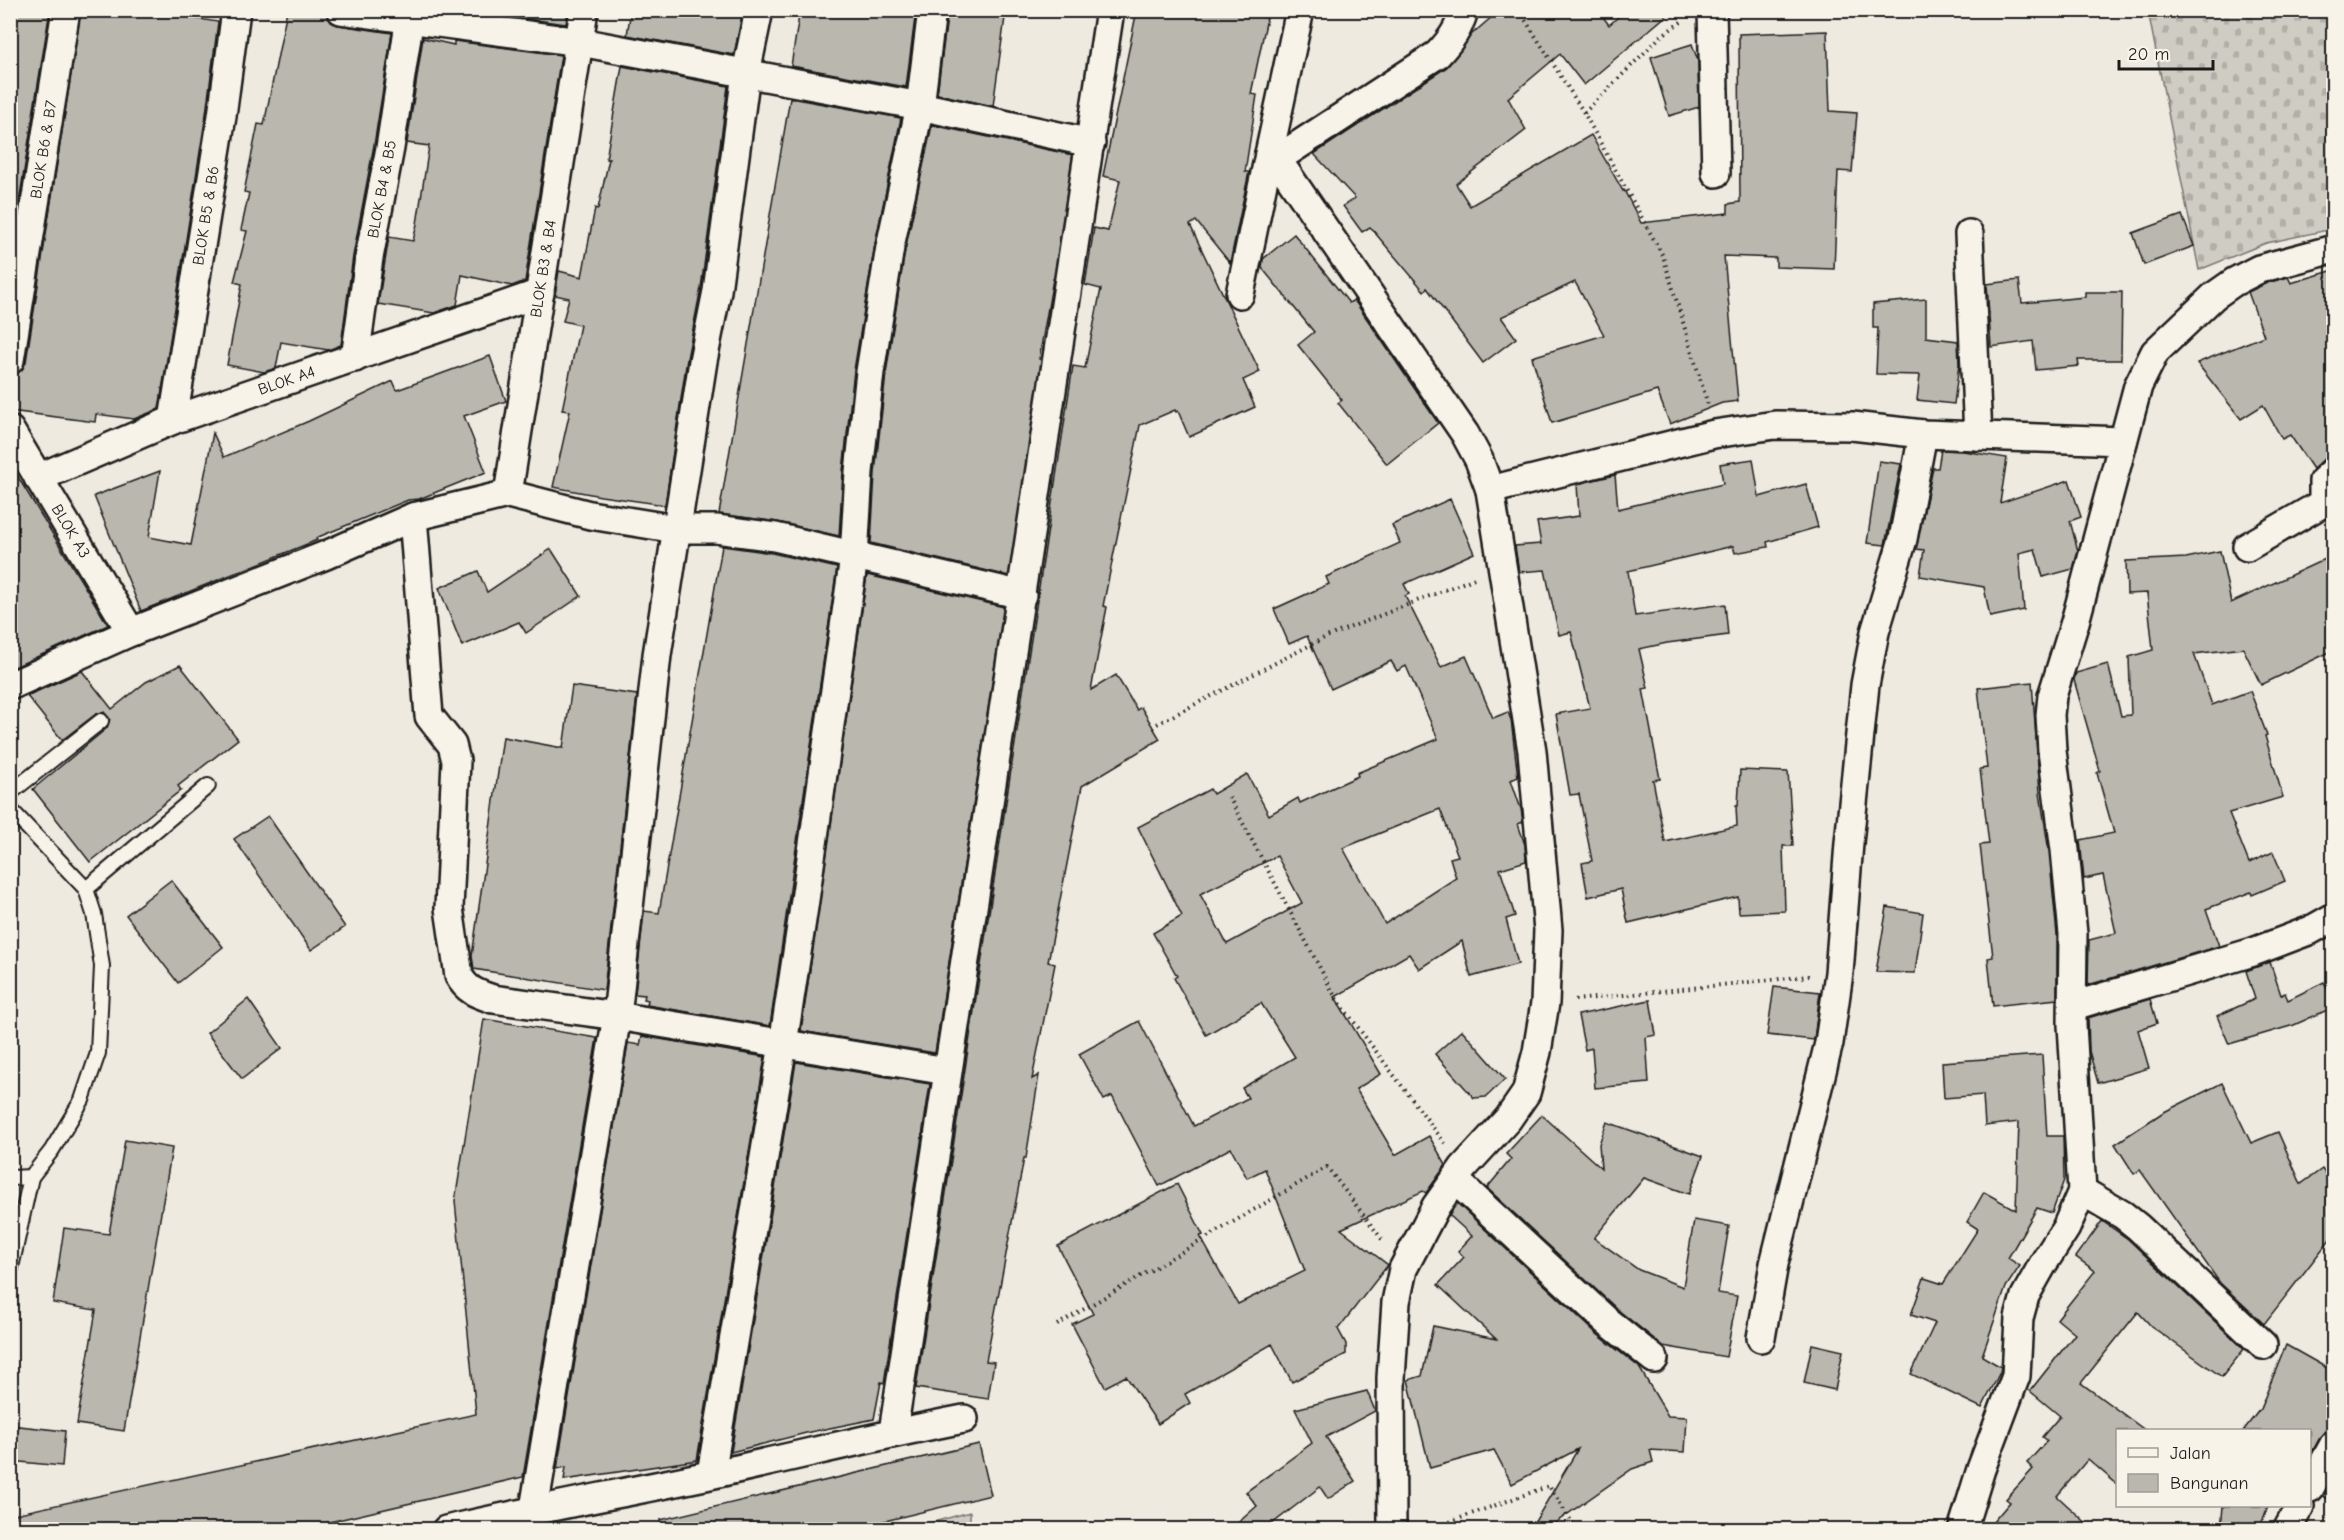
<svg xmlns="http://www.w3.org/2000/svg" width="2344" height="1540" font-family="'Comic Neue',sans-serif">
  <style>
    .grass { fill: url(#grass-tufts); stroke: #767470; stroke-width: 1.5 }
    .cemetery { fill: url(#cemetery-stones); stroke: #767470; stroke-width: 1.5 }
    .building { fill: #bab7af; stroke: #1c1c1c; stroke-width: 1.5; fill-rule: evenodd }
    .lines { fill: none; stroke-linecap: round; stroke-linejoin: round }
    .service-casing { stroke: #1c1c1c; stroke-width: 18 }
    .minor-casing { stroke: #1c1c1c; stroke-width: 32 }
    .path { stroke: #1c1c1c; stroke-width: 4; stroke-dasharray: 1.5 4.5; stroke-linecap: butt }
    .service { stroke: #f7f3e8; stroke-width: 14 }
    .minor { stroke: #f7f3e8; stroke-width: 27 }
    .labels { text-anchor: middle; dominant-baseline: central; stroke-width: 4.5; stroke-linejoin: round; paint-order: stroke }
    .street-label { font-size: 16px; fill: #1c1c1c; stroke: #f7f3e8 }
  </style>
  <defs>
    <pattern id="grass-tufts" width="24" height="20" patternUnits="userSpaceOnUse" patternTransform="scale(1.5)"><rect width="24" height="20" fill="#cfccc3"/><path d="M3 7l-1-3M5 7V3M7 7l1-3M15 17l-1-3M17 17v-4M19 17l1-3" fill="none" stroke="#b1afa7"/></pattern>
    <pattern id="cemetery-stones" width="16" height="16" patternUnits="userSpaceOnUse" patternTransform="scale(1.5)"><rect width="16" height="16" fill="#cfccc3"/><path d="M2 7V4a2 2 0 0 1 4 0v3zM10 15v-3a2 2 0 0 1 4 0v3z" fill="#b1afa7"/></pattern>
  </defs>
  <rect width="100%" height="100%" fill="#eeeae0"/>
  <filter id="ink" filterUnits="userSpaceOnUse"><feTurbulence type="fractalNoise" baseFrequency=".0167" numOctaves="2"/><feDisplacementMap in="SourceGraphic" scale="12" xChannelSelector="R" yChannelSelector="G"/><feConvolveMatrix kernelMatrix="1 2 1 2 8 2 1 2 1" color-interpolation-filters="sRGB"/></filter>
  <g filter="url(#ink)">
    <polygon class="grass" points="970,1512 970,1529 908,1529"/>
    <polygon class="cemetery" points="2148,11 2333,11 2333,229 2266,243 2199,270"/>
    <g class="building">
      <polygon points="10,10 50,10 10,257"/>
      <polygon points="81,10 162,10 162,13 218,22 206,114 159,409 134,419 96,414 95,422 10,411 10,375 22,370 26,362"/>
      <polygon points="287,10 326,10 331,22 338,25 392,33 374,145 353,256 341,345 328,350 281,342 276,368 264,372 227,365 242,284 234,282 247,231 241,230 249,193 244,192 258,124 264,125"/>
      <polygon points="463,10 568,10 566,24"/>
      <polygon points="631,10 743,10 734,55 627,35"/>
      <polygon points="800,10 916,10 906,87 791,66"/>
      <polygon points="948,10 1006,10 993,106 937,94"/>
      <polygon points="1137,10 1233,10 1267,18 1251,94 1257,95 1245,172 1249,172 1230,263 1196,221 1190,225 1260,372 1243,380 1255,407 1189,437 1178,411 1176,412 1175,410 1140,425 1103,606 1107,607 1091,690 1116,675 1137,710 1141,707 1160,739 1082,786 1048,962 1055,964 1032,1079 1039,1075 1026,1158 1024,1158 986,1361 994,1362 988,1399 916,1388 1073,366 1085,368 1101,289 1085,285 1094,228 1108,231 1120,180 1103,176"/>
      <polygon points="1500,10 1598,10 1609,25 1626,10 1673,10 1584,85 1560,54 1508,98 1526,130 1456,184 1470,206 1591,135 1623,191 1624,190 1641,223 1728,213 1728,204 1740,202 1739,34 1827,31 1830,111 1857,113 1852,172 1838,171 1834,269 1776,267 1776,258 1724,256 1738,401 1722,403 1670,424 1657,391 1552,423 1532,357 1604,335 1575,282 1501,317 1516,338 1483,363 1427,288 1424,291 1370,227 1362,232 1343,206 1355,198 1314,154 1447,67 1471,35"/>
      <polygon points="423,38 454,45 454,41 561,55 525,281 512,286 462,275 457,305 434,313 378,304 389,237 413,241 417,224 429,146 407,143"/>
      <polygon points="1692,44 1698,61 1699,107 1669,116 1651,57"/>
      <polygon points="622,66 728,86 701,288 687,359 665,505 601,496 553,487 570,411 562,410 580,325 563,321 569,298 555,295 559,271 582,277 595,208 598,209 609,159 606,159"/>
      <polygon points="790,98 901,118 875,244 854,370 843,471 839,536 778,522 719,514"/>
      <polygon points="932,125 1073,155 1054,279 1053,279 1039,359 1042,360 1009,576 871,543 875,473 886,374 905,250"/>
      <polygon points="2182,215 2194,246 2144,265 2133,233"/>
      <polygon points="1294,234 1349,303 1354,300 1438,423 1387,464 1338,403 1342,400 1298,345 1314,332 1262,268 1263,259"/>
      <polygon points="2334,270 2334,456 2324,459 2313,469 2290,435 2282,439 2263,405 2241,419 2197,363 2264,336 2248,292 2267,283 2288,277 2291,283"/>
      <polygon points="2019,280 2022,303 2085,297 2085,292 2122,292 2121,360 2078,360 2079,366 2036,370 2033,341 1991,347 1987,284"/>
      <polygon points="1926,299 1926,337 1958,341 1959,364 1954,404 1917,400 1920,375 1876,374 1878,328 1873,328 1873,304"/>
      <polygon points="490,356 506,401 464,416 486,472 419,499 408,500 316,538 317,540 141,611 94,496 160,471 149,537 191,545 213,433 224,457 309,421 393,381 397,390"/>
      <polygon points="1941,450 1963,451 2007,458 2000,503 2069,480 2081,517 2070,521 2078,551 2073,569 2043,577 2035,549 2019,553 2024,610 1990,617 1984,587 1920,576 1924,550 1916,549 1933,468 1938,468"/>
      <polygon points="1753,459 1759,497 1806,484 1818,527 1767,542 1768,547 1735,553 1733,546 1628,571 1635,616 1725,604 1728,635 1667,643 1639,649 1648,688 1643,689 1660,779 1653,780 1665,842 1737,826 1736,806 1738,806 1740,770 1788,772 1793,846 1783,846 1785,911 1739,913 1738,897 1628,923 1621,889 1588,897 1582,863 1592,861 1579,794 1570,795 1556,714 1590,708 1571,632 1559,635 1545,570 1519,572 1515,546 1541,544 1537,522 1579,516 1577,484 1615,475 1618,509 1723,484 1720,464"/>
      <polygon points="1879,461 1901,464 1885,545 1867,543"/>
      <polygon points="10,464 108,625 10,669"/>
      <path d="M1450 499 1474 553 1404 584 1409 594 1405 596 1441 667 1466 656 1493 718 1508 712 1511 720 1518 777 1511 780 1521 809 1523 822 1518 824 1525 845 1526 861 1500 869 1515 916 1506 919 1518 964 1471 977 1462 941 1419 969 1409 954 1335 997 1381 1074 1356 1089 1395 1155 1429 1136 1446 1165 1426 1193 1423 1191 1341 1229 1388 1265 1338 1329 1346 1344V1354L1292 1382 1272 1344 1185 1394 1190 1403 1158 1424 1126 1376 1105 1387 1072 1324 1093 1314 1058 1246 1177 1184 1203 1235 1200 1236 1238 1304 1305 1271 1265 1169 1247 1178 1231 1148 1159 1186 1112 1096 1104 1100 1079 1054 1139 1021 1194 1126 1248 1098 1242 1088 1295 1057 1261 1003 1206 1035 1174 978 1177 976 1153 933 1182 916 1138 827 1210 789 1213 794 1247 774 1269 815 1298 798 1300 803 1358 776 1357 773 1438 739 1406 666 1397 671 1391 661 1331 689 1307 636 1289 644 1274 609 1329 584 1326 577 1400 543 1392 525ZM1440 809 1458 856 1450 858 1456 878 1385 924 1343 848ZM1277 856 1302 903 1227 944 1200 894Z"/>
      <polygon points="722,546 772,553 837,568 770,1026 647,1005 648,1000 644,999 645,995 635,994 644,911 659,913"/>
      <polygon points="551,549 581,596 526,633 519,622 462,646 439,588 478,571 487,592"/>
      <polygon points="2220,551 2231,603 2334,555 2334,650 2261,685 2243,648 2194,654 2212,705 2250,691 2267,735 2265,736 2283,797 2229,813 2249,863 2273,852 2285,881 2252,895 2251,892 2206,909 2219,946 2088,985 2089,940 2116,933 2103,875 2084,879 2080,840 2114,833 2097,773 2100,771 2074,680 2076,673 2108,664 2121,716 2131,715 2129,657 2153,650 2147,593 2127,594 2126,561 2186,558"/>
      <polygon points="867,575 1004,607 935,1053 801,1031"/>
      <polygon points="180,665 238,739 178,786 181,790 90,862 33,789 107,728 110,719 104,712 96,714 62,740 27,696 82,671 112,709 146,682"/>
      <polygon points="2032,682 2040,793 2049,852 2057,935 2057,999 1993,1006 1988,958 1993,957 1980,845 1989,844 1980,769 1987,768 1978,688"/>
      <polygon points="572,686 637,695 604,990 474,969 472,956 503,737 563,748"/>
      <polygon points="268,816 345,927 311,950 234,839"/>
      <polygon points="171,880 223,947 178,983 126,915"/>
      <polygon points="1887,907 1923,913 1915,973 1876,972"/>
      <polygon points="2270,962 2281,995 2285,993 2288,1000 2324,982 2334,1002 2334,1007 2294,1025 2229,1044 2217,1016 2255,999 2246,971"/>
      <polygon points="1774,987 1820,992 1814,1040 1767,1035"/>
      <polygon points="248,999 282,1048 242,1079 207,1033"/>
      <polygon points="2150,999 2157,1023 2138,1030 2149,1068 2098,1083 2089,1051 2088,1018"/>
      <polygon points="1650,1000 1656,1035 1646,1037 1649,1083 1595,1088 1592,1048 1585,1050 1578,1015"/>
      <polygon points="484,1019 597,1038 523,1477 295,1530 10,1530 10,1515 476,1414 455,1201"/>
      <polygon points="1462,1030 1505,1079 1486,1097 1474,1098 1435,1054"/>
      <polygon points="642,1036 765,1057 697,1460 564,1480 566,1467 557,1469 628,1043 640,1045"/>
      <polygon points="2042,1055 2047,1136 2063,1136 2064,1180 2052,1213 2037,1208 2008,1258 2020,1266 2006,1287 1982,1356 2001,1367 2000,1372 1982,1408 1911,1374 1935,1323 1911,1315 1924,1278 1943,1284 1978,1229 1967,1222 1984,1192 2016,1210 2019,1122 1985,1126 1983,1095 1944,1098 1942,1062"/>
      <polygon points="796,1062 930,1084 884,1383 881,1382 874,1419 810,1432 731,1452"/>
      <polygon points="2222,1083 2251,1143 2278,1132 2301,1184 2322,1169 2334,1187 2334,1234 2264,1324 2220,1283 2140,1170 2134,1174 2115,1144 2162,1113"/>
      <polygon points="1542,1115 1601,1168 1599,1144 1607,1122 1703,1156 1689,1194 1644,1178 1594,1238 1639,1270 1683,1287 1694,1220 1729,1226 1718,1293 1737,1296 1726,1357 1663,1346 1618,1310 1487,1188 1511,1159 1506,1154"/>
      <polygon points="125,1140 172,1148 124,1431 77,1424 96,1310 53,1303 64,1228 109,1234"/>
      <polygon points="1457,1203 1597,1334 1639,1367 1668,1416 1687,1417 1685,1452 1650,1450 1653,1462 1632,1469 1545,1530 1530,1530 1578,1449 1512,1484 1494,1450 1430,1468 1408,1380 1422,1376 1433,1326 1496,1339 1438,1285 1464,1257 1458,1251 1472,1236 1449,1215"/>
      <polygon points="2102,1221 2128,1239 2244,1349 2222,1377 2151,1326 2138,1312 2081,1383 2146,1431 2118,1431 2118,1485 2088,1459 2057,1496 2094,1530 1986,1530 2010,1502 2006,1499 2033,1469 2027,1463 2047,1441 2042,1437 2060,1416 2030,1391 2075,1334 2057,1319 2095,1271 2076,1257"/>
      <polygon points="1812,1344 1843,1351 1835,1390 1804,1383"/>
      <polygon points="2286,1345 2334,1372 2334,1428 2326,1430 2321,1436 2310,1456 2310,1431 2243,1431 2260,1409"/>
      <polygon points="1367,1391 1375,1411 1326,1437 1355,1481 1328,1499 1320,1487 1264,1530 1230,1530 1257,1506 1246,1492 1312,1443 1295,1409"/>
      <polygon points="10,1425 65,1431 62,1466 10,1461"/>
      <polygon points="979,1444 991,1495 848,1530 661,1530 660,1520"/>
      <polygon points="2334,1478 2334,1502 2323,1496"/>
      <polygon points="2223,1506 2268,1506 2259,1530 2221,1530"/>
    </g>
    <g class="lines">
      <g class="service-casing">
        <g id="service">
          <polyline points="10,793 101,721"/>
          <polyline points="10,809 86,889 94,914 102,966 98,1053 82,1100 52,1150 31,1177 10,1178"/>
          <polyline points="86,889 208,786"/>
          <polyline points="10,1272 31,1177"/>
        </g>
      </g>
      <g class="minor-casing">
        <g id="minor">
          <polyline points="341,10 580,42 920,106 1091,143"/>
          <polyline points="1712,10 1716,173"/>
          <polyline points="1269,154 1300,10"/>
          <polyline points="1277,159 1465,434 1479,460 1490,490 1532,751 1548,930 1545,1003 1537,1052 1526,1093 1508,1119 1463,1168 1436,1206 1403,1269 1396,1302 1391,1378 1392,1530"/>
          <polyline points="1969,234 1978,436"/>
          <path d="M1240 294 1269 154 1277 159 1438 54C1451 40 1459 29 1464 10"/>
          <path id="s1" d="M355 358 369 258 390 148 411 10"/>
          <path id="s2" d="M10 360 66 10"/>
          <path id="s3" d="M173 420 222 116 236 10"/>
          <path id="s4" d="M10 430 131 632"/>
          <path id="s5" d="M38 478 173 420 540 293"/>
          <polyline points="1490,490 1714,434 1775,425 1852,426 1923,434 2123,441"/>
          <path id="s6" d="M508 494 584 10"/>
          <path d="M413 517 429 716 452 745 456 761 449 908 459 976C467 991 478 994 493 999L617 1016 947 1071"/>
          <polyline points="2247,547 2323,503 2323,481 2334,471"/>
          <polyline points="10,686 131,632 326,555 413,517 508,494 590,515 676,529 716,529 775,537 1022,595"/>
          <polyline points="2073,1006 2253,952 2311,930 2334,917"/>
          <polyline points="1455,1180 1608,1322 1654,1359"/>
          <polyline points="2082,1191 2123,1215 2138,1227 2263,1345"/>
          <polyline points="1761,1338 1774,1264 1829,1043 1839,973 1849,843 1865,685 1875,632 1903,539 1923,434"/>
          <path d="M893 1432C963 958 1042 485 1110 10"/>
          <polyline points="711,1474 783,1044 804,907 854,557 859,472 870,372 890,247 920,106 932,10"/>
          <polyline points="2310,1488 2334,1444"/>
          <polyline points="534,1509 617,1016 657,655 703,361 717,291 746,73 759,10"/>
          <path d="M446 1530C535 1509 625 1493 714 1474 797 1456 880 1435 964 1419"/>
          <polyline points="1962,1530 1981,1469 2016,1376 2019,1318 2025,1296 2043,1264 2066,1228 2082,1191 2072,1025 2073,934 2065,850 2052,751 2050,715 2052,696 2075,622 2138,386 2155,352 2214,296 2234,282 2259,269 2334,249"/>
          <polyline points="2287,1530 2300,1506"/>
        </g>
      </g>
      <g class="path">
        <polyline points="1519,10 1584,113 1663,256 1708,405"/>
        <polyline points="1584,113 1661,36 1684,20"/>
        <polyline points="1157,724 1326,637 1475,578"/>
        <polyline points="1229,797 1336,998 1447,1146"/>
        <polyline points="1575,1000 1809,976"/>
        <polyline points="1057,1325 1327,1167 1384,1242"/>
        <polyline points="1427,1530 1549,1486 1573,1524 1613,1530"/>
      </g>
      <use href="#service" class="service"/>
      <use href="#minor" class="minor"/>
    </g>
  </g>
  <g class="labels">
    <g class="street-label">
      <text stroke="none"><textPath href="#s2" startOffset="213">BLOK B6 &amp; B7</textPath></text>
      <text stroke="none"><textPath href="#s1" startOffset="171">BLOK B4 &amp; B5</textPath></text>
      <text stroke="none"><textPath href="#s3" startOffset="207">BLOK B5 &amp; B6</textPath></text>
      <text stroke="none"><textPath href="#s6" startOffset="228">BLOK B3 &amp; B4</textPath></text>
      <text stroke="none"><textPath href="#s5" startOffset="267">BLOK A4</textPath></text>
      <text stroke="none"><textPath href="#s4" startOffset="118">BLOK A3</textPath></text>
    </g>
  </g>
  <rect width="2344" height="1540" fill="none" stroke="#f7f3e8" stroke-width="36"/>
  <rect x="18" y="18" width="2308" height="1504" fill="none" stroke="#1c1c1c" stroke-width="2" filter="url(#ink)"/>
  <rect x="2116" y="1429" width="195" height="78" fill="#f7f3e8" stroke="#9f9d96" stroke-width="1.5"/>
  <rect x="2128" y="1448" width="30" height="9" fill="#f7f3e8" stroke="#9f9d96" stroke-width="1.5"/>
  <text x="2170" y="1459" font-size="18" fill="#1c1c1c">Jalan</text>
  <rect x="2128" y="1474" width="30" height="18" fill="#bab7af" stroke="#9f9d96" stroke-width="1.5"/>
  <text x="2170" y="1489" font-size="18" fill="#1c1c1c">Bangunan</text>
  <path d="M2119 60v9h94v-9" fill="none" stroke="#1c1c1c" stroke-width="3"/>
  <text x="2128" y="60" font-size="18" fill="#1c1c1c" stroke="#f7f3e8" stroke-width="4.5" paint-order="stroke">20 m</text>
</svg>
